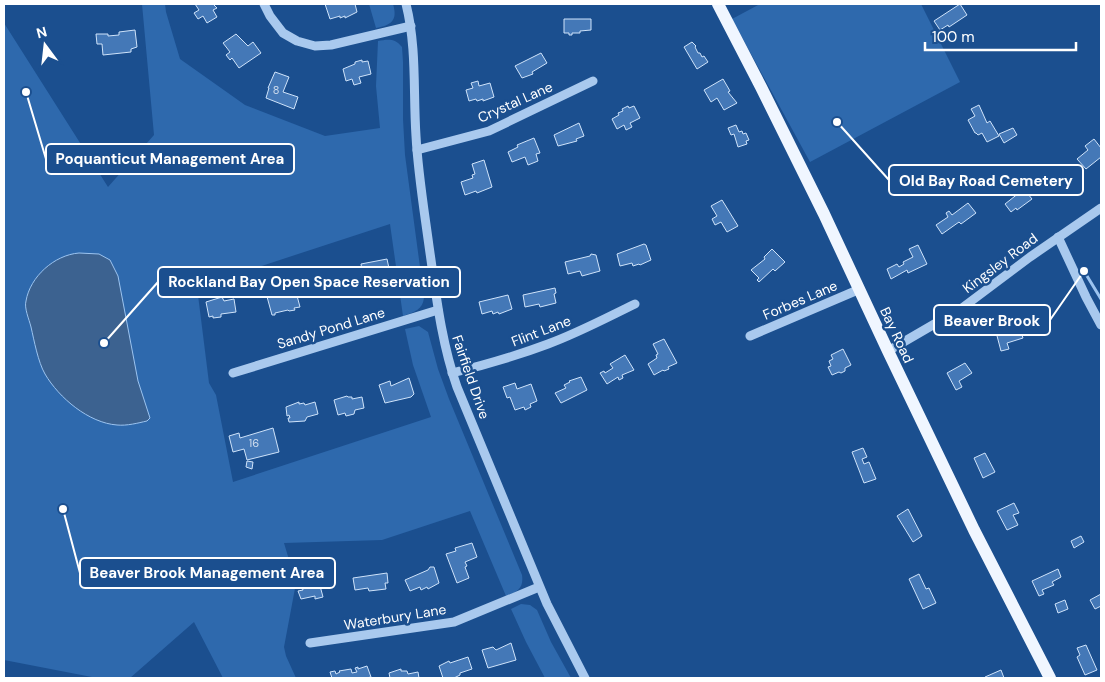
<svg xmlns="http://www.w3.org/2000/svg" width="1105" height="682" font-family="'DM Sans',sans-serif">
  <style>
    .green { fill: #2e69ad }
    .water { fill: #3c6290; stroke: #9cc4f0 }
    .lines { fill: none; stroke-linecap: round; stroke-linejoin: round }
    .stream { stroke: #9cc4f0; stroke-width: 3 }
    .building { fill: #4478b7; stroke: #cfe3fa }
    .minor { stroke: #a9c9ee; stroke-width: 9 }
    .major { stroke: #f0f6ff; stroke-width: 12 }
    .labels { text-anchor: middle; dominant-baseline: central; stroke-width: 5; stroke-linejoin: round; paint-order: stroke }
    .number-label { font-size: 11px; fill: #d0dded }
    .street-label { font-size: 14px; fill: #fff; stroke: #1b4f8f }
    .leader { fill: none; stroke: #fff; stroke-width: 2 }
    .callout-dot { fill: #fff; stroke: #1b4f8f; stroke-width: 2 }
    .callout { fill: #1b4f8f; stroke: #fff; stroke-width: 2 }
    .callout-label { font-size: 15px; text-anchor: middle; font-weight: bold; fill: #fff }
  </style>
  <rect width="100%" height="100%" fill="#1b4f8f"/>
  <g class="green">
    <path d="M142 4H165L166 12 180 59 245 105 325 136 380 128 376 86 378 41C388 39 395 38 402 47L403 62V119L405 155 424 297C423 310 414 312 403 316L390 224 197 287 209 383 216 395 233 482 431 417 413 365 405 329 419 326 428 332 438 369 449 399 522 575C524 588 517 592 506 596L470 511 382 540 284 543 296 583 284 647 286 656 296 678H223L194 622 130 678H97L4 660V23L108 187 154 135Z"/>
    <path d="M369 4H393C398 21 391 25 376 28Z"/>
    <polygon points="760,4 921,4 960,82 810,162 732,19"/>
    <polygon points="521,604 530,605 537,610 551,642 571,678 545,678 526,642 511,609"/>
  </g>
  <path class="water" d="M79 253 99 254 110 260 118 276 138 381 150 418 147 421C138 423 127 426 117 425 89 423 59 398 45 374 38 362 34 340 31 327 29 319 24 308 26 301 30 277 54 255 79 253Z"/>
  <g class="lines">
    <polyline class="stream" points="1084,271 1101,299"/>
  </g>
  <g class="building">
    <polygon points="195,4 216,4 214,5 217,8 213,10 217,17 207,23 203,16 198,19 194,13 199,10"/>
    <polygon points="325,4 355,4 357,12 345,18 345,16 340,18 340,16 330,19"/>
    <polygon points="960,4 967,15 949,27 948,25 940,30 934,21"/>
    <polygon points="564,19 591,19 591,30 580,31 580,33 572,33 572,35 569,35 569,33 564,33"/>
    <polygon points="135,30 137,47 131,49 131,52 103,55 102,44 97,44 96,34 108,34 108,36 119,35 119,32"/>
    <polygon points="236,34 248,46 253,42 261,53 239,68 232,58 230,60 226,55 230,52 223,43"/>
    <polygon points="692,42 696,46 695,47 698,53 700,53 702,57 704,56 708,62 697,69 684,47"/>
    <polygon points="541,53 547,63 532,72 533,74 522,78 515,66"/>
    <polygon points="362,60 362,62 368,61 371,74 359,77 361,83 354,85 352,79 346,81 343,69 355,64 355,62"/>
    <polygon points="275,72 289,77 283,92 298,97 294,109 266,98 269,88 268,88"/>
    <polygon points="723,79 730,91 728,92 737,103 724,110 717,98 711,102 704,90"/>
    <polygon points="478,81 479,86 490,83 494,97 483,101 483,99 477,101 476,99 469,101 466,90 473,88 471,83"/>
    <polygon points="979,105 987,123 990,121 999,136 987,142 982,133 978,135 976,133 975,133 968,120 975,116 971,109"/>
    <polygon points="628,106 629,108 634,106 640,118 630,123 632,127 626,130 624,125 617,129 612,119 619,115 618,113 623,111 622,109"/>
    <polygon points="579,123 584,136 576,139 577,141 558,146 554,135"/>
    <polygon points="736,125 739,132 742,131 743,134 746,133 749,140 746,141 747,144 738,147 734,134 731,135 728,128"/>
    <polygon points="1013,128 1017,135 1004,143 999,134"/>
    <polygon points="534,138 540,153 536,154 538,161 528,165 525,157 512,162 508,152 518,147 517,145"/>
    <polygon points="1094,139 1101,148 1101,157 1086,169 1077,159 1088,150 1085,146"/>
    <polygon points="484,160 492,187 477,193 476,191 465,195 461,182 473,178 472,175 475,174 472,164"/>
    <polygon points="1024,189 1032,199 1017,210 1016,208 1011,212 1005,204"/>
    <polygon points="722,200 738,226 727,232 721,222 715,225 712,219 717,216 711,206"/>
    <polygon points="968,203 976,213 961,224 959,222 942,234 936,225 948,217 946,213 949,211 952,215"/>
    <polygon points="644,244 646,245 651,260 640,265 639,264 633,266 632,263 620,266 617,254"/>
    <polygon points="918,245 927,264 908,273 907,270 891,279 887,269 897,264 899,267 904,264 903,262 913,257 909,249"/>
    <polygon points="772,249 785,262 775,271 773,269 759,282 757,280 759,278 751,270 765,259 764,257"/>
    <polygon points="591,254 596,255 600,271 582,276 580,271 568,274 565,262 590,256"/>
    <polygon points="387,259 390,273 386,278 375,279 375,278 371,279 371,275 363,276 361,264"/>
    <polygon points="555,288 556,293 554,294 556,303 540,307 539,304 525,307 523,295"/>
    <polygon points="278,290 279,294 283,293 284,297 296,292 300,307 294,308 295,310 289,311 288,310 275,313 275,315 272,315 266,293"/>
    <polygon points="508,295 512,309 499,314 498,312 493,314 492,311 482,314 479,302"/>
    <polygon points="222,297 224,301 234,299 236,312 221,314 221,317 213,318 213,316 209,317 206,302"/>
    <polygon points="1019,326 1023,338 1007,343 1009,349 1001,351 996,332"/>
    <polygon points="664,339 677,363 668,367 669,369 664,371 663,370 654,375 648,364 657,358 656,355 658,354 653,344"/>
    <polygon points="843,349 851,365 845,368 845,371 841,373 839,372 832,375 828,367 831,366 829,361 833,359 831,355"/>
    <polygon points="625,355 634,370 622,375 623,378 619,380 618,377 607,384 600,373 604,371 605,373 613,368 610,364"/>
    <polygon points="965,363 972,373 959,381 962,387 956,390 947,373"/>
    <polygon points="581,377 587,390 561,403 555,393 566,388 564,385 570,382 569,381"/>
    <polygon points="409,378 414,394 411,397 385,403 379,385 390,381 391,386"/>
    <polygon points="515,383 517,389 531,384 537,401 530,404 531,407 525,410 524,407 515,410 510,397 507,398 503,387"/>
    <polygon points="347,396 348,397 352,397 352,399 362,397 364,408 355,410 354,414 346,416 345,413 338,415 334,400"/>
    <polygon points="299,402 299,404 304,403 305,405 315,402 318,414 307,417 305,421 289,422 288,418 290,418 289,415 287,416 286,407"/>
    <polygon points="273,428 279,452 247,460 244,449 233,452 229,436 239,433 240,438"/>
    <polygon points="863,448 867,457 862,459 864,464 869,462 876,479 864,483 852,452"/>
    <polygon points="985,453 995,472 983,478 974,458"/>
    <polygon points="247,461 253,462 252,469 246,467"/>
    <polygon points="1014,503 1019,513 1013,515 1018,525 1007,530 997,511"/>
    <polygon points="908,509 922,536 913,542 897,516"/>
    <polygon points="1081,536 1084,542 1074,548 1071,541"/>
    <polygon points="472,543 477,557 465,562 467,566 465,567 469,578 457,583 446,554 456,551 455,548"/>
    <polygon points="331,559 335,573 316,579 317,582 319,582 323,597 315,599 315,596 301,599 298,591 303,590 295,563 304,561 304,562 309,561 309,563"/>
    <polygon points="430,567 434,567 439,583 428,589 427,587 421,590 420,587 410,591 405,580 428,570"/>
    <polygon points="1058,569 1061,577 1052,582 1054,585 1042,590 1044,594 1039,596 1032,581"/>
    <polygon points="387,573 388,583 385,583 386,589 369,591 368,588 355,590 353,578"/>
    <polygon points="919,574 926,589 929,588 936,603 923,609 909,579"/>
    <polygon points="1101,594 1101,606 1095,609 1090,600"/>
    <polygon points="1065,600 1068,609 1058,613 1055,604"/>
    <polygon points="511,643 516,660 488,668 482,650 493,647 496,650"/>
    <polygon points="1086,645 1097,670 1085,675 1077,657 1080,655 1077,648"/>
    <polygon points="468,657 472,669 460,673 460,675 454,678 443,678 439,666 449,661 450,663"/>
    <polygon points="367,666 371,677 366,678 332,678 330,672 335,671 336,674 340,672 339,671 351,669 352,673 357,672 355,668 358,667 358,669"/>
    <polygon points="401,669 401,671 407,671 408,674 418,672 419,678 390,678 389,673"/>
    <polygon points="1001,670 1004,678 986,678 985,677"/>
  </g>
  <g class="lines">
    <g class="minor">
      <polyline points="264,4 270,16 283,33 297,41 315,46 331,45 411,26"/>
      <path d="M406 4C417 48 413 91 416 136 418 173 424 209 429 246 436 294 441 341 457 387L547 604 585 678"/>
      <polyline points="417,150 489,131 593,81"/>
      <polyline points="1058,237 1086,297 1101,325"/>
      <polyline points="750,336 860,289"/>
      <polyline points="888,351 962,308 1030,257 1101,208"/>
      <polyline points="233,373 438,310"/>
      <path d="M452 373C485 365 516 356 548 344 578 333 606 318 635 304"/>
      <polyline points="310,643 454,622 539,587"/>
    </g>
    <polyline class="major" points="718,4 761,87 824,214 888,351 974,530 1050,678"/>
  </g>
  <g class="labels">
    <g class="number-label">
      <text x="276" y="90">8</text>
      <text x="254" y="443">16</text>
    </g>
    <g class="street-label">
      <text transform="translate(515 102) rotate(-24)">Crystal Lane</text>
      <text transform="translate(1000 263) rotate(-37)">Kingsley Road</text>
      <text transform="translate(800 300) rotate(-23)">Forbes Lane</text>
      <text transform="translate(331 328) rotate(-17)">Sandy Pond Lane</text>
      <text transform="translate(541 331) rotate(-21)">Flint Lane</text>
      <text transform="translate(897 335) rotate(65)">Bay Road</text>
      <text transform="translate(471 377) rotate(71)">Fairfield Drive</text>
      <text transform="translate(395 617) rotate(-9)">Waterbury Lane</text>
    </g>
  </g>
  <path class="leader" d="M26 92L46 159M837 122L889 180M104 343L158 282M1084 271L1050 320M63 509L80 573"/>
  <g class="callout-dot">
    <circle cx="26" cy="92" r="5"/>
    <circle cx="837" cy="122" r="5"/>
    <circle cx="104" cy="343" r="5"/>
    <circle cx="1084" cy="271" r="5"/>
    <circle cx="63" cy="509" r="5"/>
  </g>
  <g class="callout">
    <rect x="46" y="144" width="248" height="30" rx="5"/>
    <rect x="889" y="165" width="194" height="30" rx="5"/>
    <rect x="158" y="267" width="302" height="30" rx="5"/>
    <rect x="934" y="305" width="116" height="30" rx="5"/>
    <rect x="80" y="558" width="255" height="30" rx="5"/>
  </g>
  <g class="callout-label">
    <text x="170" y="164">Poquanticut Management Area</text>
    <text x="986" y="186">Old Bay Road Cemetery</text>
    <text x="309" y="287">Rockland Bay Open Space Reservation</text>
    <text x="992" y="326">Beaver Brook</text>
    <text x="207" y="578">Beaver Brook Management Area</text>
  </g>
  <rect width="1105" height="682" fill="none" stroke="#ffffff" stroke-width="10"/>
  <g transform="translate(45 45) rotate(345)" stroke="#1b4f8f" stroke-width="4" paint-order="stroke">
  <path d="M0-4L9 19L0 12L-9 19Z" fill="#ffffff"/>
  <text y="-8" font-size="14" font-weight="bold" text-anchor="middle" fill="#ffffff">N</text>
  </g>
  <path d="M925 42v8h151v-8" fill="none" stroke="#ffffff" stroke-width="2.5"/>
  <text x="932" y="42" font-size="15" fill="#ffffff" stroke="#1b4f8f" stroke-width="4" paint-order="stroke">100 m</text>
</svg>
